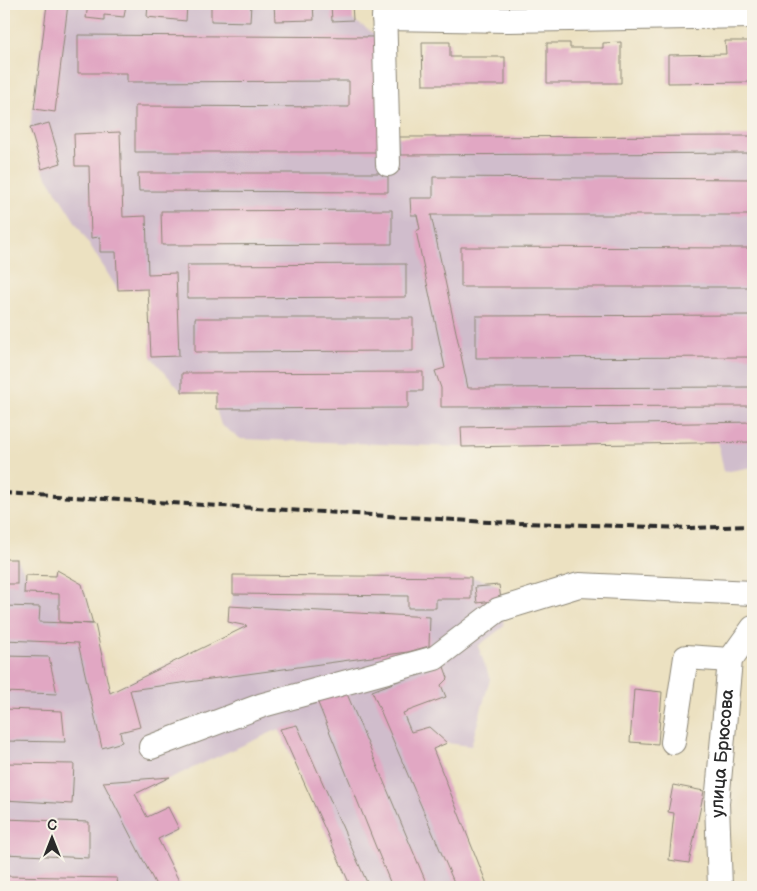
<svg xmlns="http://www.w3.org/2000/svg" width="757" height="891" font-family="'Balsamiq Sans',sans-serif">
  <style>
    .industrial { fill: #d0bdcc }
    .building { fill: #e1a7c3 }
    .lines { fill: none; stroke-linecap: round; stroke-linejoin: round }
    .minor-casing { stroke: #8c8676; stroke-width: 26 }
    .minor { stroke: #fff; stroke-width: 24 }
    .rail { stroke: #2b2b2b; stroke-width: 4; stroke-dasharray: 8 4; stroke-linecap: butt }
    .labels { text-anchor: middle; dominant-baseline: central; stroke-width: 4; stroke-linejoin: round; paint-order: stroke }
    .street-label { font-size: 18px; fill: #2b2b2b; stroke: #f7f3e8 }
  </style>
  <rect width="100%" height="100%" fill="#f7f3e8"/>
  <filter id="ink" filterUnits="userSpaceOnUse"><feTurbulence type="fractalNoise" baseFrequency=".02" numOctaves="2"/><feDisplacementMap in="SourceGraphic" scale="10" xChannelSelector="R" yChannelSelector="G"/><feConvolveMatrix kernelMatrix="1 2 1 2 8 2 1 2 1" color-interpolation-filters="sRGB"/></filter>
  <filter id="wash" filterUnits="userSpaceOnUse"><feTurbulence type="fractalNoise" baseFrequency=".0096" numOctaves="4" result="noise"/><feDisplacementMap in="SourceGraphic" scale="20" xChannelSelector="R" yChannelSelector="G"/><feGaussianBlur stdDeviation="1.12" result="paint"/><feColorMatrix in="noise" values="0 0 0 0 0 0 0 0 0 0 0 0 0 0 0 0 0 1.4 0 .05"/><feComposite in="paint" operator="in"/></filter>
  <g filter="url(#wash)">
    <rect width="100%" height="100%" fill="#ece1c1"/>
    <g class="industrial">
      <polygon points="47,4 352,4 353,20 379,37 399,139 753,136 753,467 724,472 718,442 462,447 241,439 221,425 216,409 216,392 182,392 151,357 148,289 118,290 42,169 30,128"/>
      <polygon points="4,559 17,559 26,575 56,576 57,570 82,584 95,624 110,692 246,627 228,622 233,594 233,575 471,577 499,585 504,626 478,646 490,679 471,746 447,743 433,749 488,887 351,887 279,729 135,794 147,817 168,807 179,829 159,841 182,887 4,887"/>
    </g>
    <g id="blocks">
      <g class="building">
        <polygon points="47,4 68,4 55,112 34,109"/>
        <polygon points="88,4 126,4 124,17 104,15 104,20 86,18"/>
        <polygon points="148,4 187,4 186,21 147,17"/>
        <polygon points="211,4 251,4 250,22 211,21"/>
        <polygon points="274,4 313,4 314,20 275,21"/>
        <polygon points="331,4 352,4 353,20 332,21"/>
        <polygon points="78,35 379,37 385,152 135,152 135,106 349,107 349,81 127,82 127,73 78,73"/>
        <polygon points="725,41 753,41 753,82 668,83 668,55 726,54"/>
        <polygon points="422,42 450,42 450,57 505,57 505,85 423,85"/>
        <polygon points="621,42 621,83 547,83 547,43 570,43 570,48 603,48 603,43"/>
        <polygon points="49,123 61,163 42,169 30,128"/>
        <polygon points="120,132 123,217 146,216 148,274 176,273 179,356 151,357 148,289 118,290 116,252 100,252 100,237 91,238 89,166 75,166 74,134"/>
        <polygon points="753,136 753,153 400,155 399,137"/>
        <polygon points="138,173 388,173 388,192 139,191"/>
        <polygon points="433,177 753,179 753,215 431,215 468,388 753,387 753,406 441,407 441,388 435,371 445,368 416,231 420,229 417,215 411,215 410,198 433,198"/>
        <polygon points="392,210 392,244 162,245 161,211"/>
        <polygon points="461,247 753,248 753,287 461,287"/>
        <polygon points="406,264 406,297 187,298 187,265"/>
        <polygon points="753,315 753,357 476,358 476,316"/>
        <polygon points="195,318 413,318 413,351 195,352"/>
        <polygon points="423,372 423,391 408,391 408,408 216,409 216,392 182,392 182,373"/>
        <polygon points="753,422 753,442 462,447 461,427"/>
        <rect x="4" y="559" width="13" height="25"/>
        <polygon points="57,570 82,584 93,624 59,622 59,594 24,593 25,575 56,576"/>
        <polygon points="233,575 471,577 471,599 436,599 436,608 408,608 408,596 233,594"/>
        <polygon points="499,585 501,600 477,603 475,587"/>
        <polygon points="4,606 40,607 39,622 95,624 110,693 247,626 228,622 229,606 430,617 429,646 408,652 130,690 140,727 120,732 122,742 102,748 78,643 4,640"/>
        <polygon points="4,656 49,657 57,694 4,692"/>
        <polygon points="443,664 448,678 441,685 446,697 403,713 411,732 429,727 447,743 433,749 488,887 456,887 372,691"/>
        <polygon points="345,689 428,887 392,887 316,698"/>
        <polygon points="634,689 662,692 658,744 630,742"/>
        <polygon points="4,709 62,711 65,742 4,741"/>
        <polygon points="297,725 369,887 351,887 280,729"/>
        <polygon points="4,763 74,764 72,804 4,800"/>
        <polygon points="170,777 135,794 147,817 168,807 179,829 158,839 182,887 157,887 103,782"/>
        <polygon points="673,785 704,791 689,863 669,860 674,813 668,812"/>
        <polygon points="4,819 89,822 89,858 4,854"/>
        <polygon points="4,876 117,878 118,887 4,887"/>
      </g>
    </g>
  </g>
  <g filter="url(#ink)">
    <use href="#blocks" fill-opacity="0" stroke="#8c8676" stroke-width="1"/>
    <g class="lines">
      <g class="minor-casing">
        <g id="minor">
          <polyline points="384,4 388,164"/>
          <polyline points="384,18 508,20 753,16"/>
          <polyline points="673,742 686,657 730,660"/>
          <polyline points="151,747 263,705 435,658 498,610 579,585 753,593"/>
          <path id="s1" d="M720 887 717 803 730 660 753 628"/>
        </g>
      </g>
      <use href="#minor" class="minor"/>
      <polyline class="rail" points="4,493 489,522 691,528 753,526"/>
    </g>
  </g>
  <g class="labels">
    <g class="street-label">
      <text stroke="none"><textPath href="#s1" startOffset="134">улица Брюсова</textPath></text>
    </g>
  </g>
  <rect width="757" height="891" fill="none" stroke="#f7f3e8" stroke-width="20"/>
  <g transform="translate(52 838)" stroke="#f7f3e8" stroke-width="4" paint-order="stroke">
  <path d="M0-4L9 19L0 12L-9 19Z" fill="#2b2b2b"/>
  <text y="-8" font-size="14" font-weight="bold" text-anchor="middle" fill="#2b2b2b">С</text>
  </g>
</svg>
